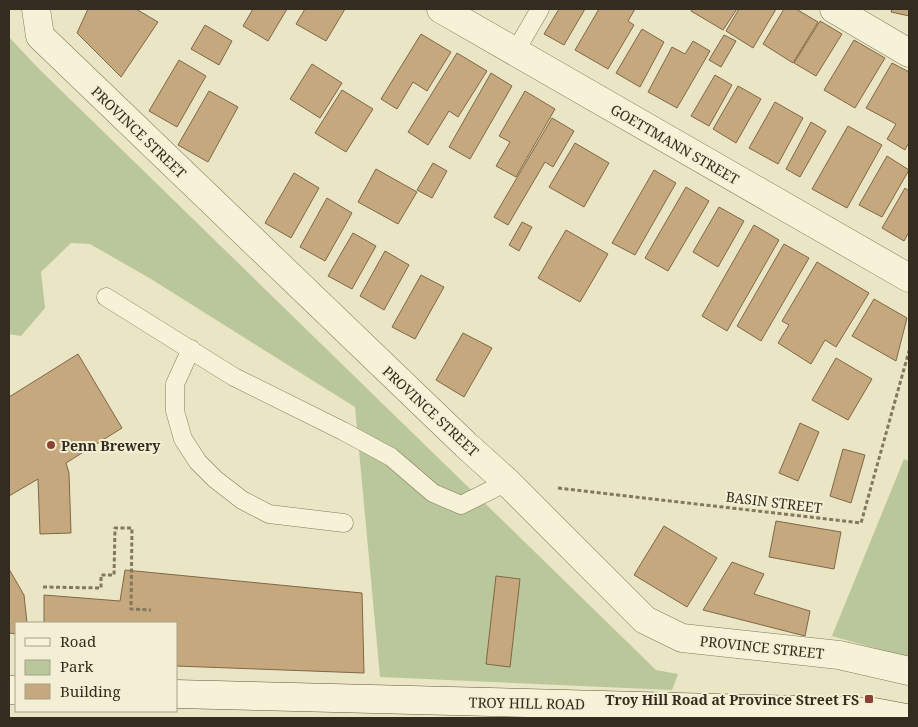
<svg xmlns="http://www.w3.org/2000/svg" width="918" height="727" font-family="'Noto Serif',serif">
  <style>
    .green { fill: #b9c79a }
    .building { fill: #c5a87e; stroke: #806745 }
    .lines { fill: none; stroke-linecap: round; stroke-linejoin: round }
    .lane-casing { stroke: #83785d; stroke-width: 19 }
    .street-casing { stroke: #83785d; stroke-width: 29 }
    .secondary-casing { stroke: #655940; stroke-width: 29 }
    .path { stroke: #83785d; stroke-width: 3; stroke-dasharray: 4 2.5; stroke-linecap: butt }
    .lane { stroke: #f5f2d7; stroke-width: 18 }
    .street { stroke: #f5f2d7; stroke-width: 28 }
    .secondary { stroke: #f5f2d7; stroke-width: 28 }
    .poi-dot { fill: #8c4232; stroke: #f2efd4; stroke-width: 2 }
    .labels { text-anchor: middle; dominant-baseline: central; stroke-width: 4; stroke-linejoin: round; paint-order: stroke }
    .street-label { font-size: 14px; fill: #342d1f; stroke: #f2efd4 }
    .poi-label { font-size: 14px; font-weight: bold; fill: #342d1f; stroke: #f2efd4; text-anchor: start }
  </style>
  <rect width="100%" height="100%" fill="#eae6c5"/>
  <g class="green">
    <polygon points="9,37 37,67 656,670 678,674 672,690 380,677 355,407 151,279 90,244 71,243 41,272 45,308 21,336 9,334"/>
    <polygon points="904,459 909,461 909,658 832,636"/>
  </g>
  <g class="building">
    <polygon points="88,9 136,9 158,22 121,77 77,33"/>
    <polygon points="253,9 287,9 268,41 243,26"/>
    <polygon points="305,9 345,9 326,41 296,24"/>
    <polygon points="559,9 585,9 564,45 544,34"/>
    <polygon points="599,9 635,9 628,21 634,25 608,69 575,50"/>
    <polygon points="692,9 737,9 723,30 691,11"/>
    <polygon points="739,9 776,9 753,48 726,31"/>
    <polygon points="784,9 796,9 818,22 793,63 763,44"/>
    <polygon points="892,9 909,9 909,16 891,12"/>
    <polygon points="820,21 842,34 816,76 794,63"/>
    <polygon points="205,25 232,41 219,65 191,49"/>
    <polygon points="642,29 664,42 640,87 616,73"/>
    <polygon points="421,34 451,52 427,91 413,82 397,109 381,99"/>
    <polygon points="724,35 736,41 721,67 709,60"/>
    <polygon points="854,40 885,58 855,108 824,90"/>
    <polygon points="693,41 710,51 677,108 648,92 672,47 685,54"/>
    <polygon points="457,53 487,71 458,117 449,111 428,145 408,132"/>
    <polygon points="179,60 206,76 177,127 149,111"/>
    <polygon points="892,63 909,72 909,142 905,150 887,139 896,124 866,108"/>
    <polygon points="312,64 342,83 320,118 290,99"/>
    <polygon points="491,73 512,86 470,159 449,147"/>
    <polygon points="715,75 732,85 709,126 691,116"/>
    <polygon points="738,86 761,99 736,143 713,129"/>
    <polygon points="342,90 373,109 346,152 315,133"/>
    <polygon points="209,91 238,107 208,162 178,145"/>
    <polygon points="525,91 555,109 516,177 496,166 510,142 499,136"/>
    <polygon points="775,102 803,118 778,164 749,148"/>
    <polygon points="552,118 574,131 553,167 545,162 508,225 494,217"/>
    <polygon points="811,122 826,131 800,177 786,169"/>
    <polygon points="848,126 882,145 847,208 812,189"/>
    <polygon points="575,143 609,163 584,207 549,187"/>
    <polygon points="887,156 909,170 882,217 859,205"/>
    <polygon points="433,163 447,171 432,198 417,190"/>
    <polygon points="376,169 417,192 398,224 358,202"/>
    <polygon points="654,170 676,183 635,255 612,243"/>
    <polygon points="294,173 319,188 291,238 265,223"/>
    <polygon points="686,187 709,201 668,271 645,258"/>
    <polygon points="905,188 909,191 909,232 904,241 882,228"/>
    <polygon points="327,198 352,213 325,261 300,247"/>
    <polygon points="719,207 744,221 718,267 693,252"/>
    <polygon points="522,222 532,227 519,251 509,245"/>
    <polygon points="754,225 779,240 727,331 702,316"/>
    <polygon points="566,230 608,254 580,302 538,278"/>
    <polygon points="353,233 376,246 352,289 328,276"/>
    <polygon points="784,244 809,258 761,341 737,326"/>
    <polygon points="385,251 409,265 384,310 360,296"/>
    <polygon points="817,262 869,293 836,347 825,340 811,364 778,343 789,325 782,321"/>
    <polygon points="421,275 444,287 415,339 392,327"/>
    <polygon points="874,299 907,318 896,361 852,336"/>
    <polygon points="463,333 492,348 464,397 436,380"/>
    <polygon points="78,354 122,428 66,463 69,473 71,533 40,534 38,479 9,496 9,397"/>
    <polygon points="836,358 872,379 848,420 812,400"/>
    <polygon points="800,423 819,432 798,481 779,473"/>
    <polygon points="843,449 865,455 851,503 830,496"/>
    <polygon points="776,521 841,532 834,569 769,557"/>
    <polygon points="664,526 717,558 687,607 634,575"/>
    <polygon points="732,562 764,574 754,594 810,611 805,636 703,610"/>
    <polygon points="9,569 24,595 27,623 16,623 16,634 9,633"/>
    <polygon points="125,570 362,593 364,673 176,666 176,623 44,623 44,595 120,601"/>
    <polygon points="496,576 520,579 510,667 486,664"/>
  </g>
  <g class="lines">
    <g class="lane-casing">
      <g id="lane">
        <polyline points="515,52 540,9"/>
        <polyline points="106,297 234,377 343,431 391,457 433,493 461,505 507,482"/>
        <polyline points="191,349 175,384 175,411 183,439 198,462 215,479 242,500 269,514 344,523"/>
      </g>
    </g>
    <g class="street-casing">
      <g id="street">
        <polyline points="36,9 40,36 466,445 507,482 645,620 682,638 839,655 909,671"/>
        <polyline points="441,9 909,278"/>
        <polyline points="834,9 909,53"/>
      </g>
    </g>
    <g class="secondary-casing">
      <g id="secondary">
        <polyline points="9,690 16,690"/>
        <polyline points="176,694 874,712 906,718"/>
      </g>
    </g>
    <g class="path">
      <polyline points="558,488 861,523 909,351"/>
      <polyline points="43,587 101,588 101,575 114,575 115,528 132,528 131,609 151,610"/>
    </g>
    <use href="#lane" class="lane"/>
    <use href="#street" class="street"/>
    <use href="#secondary" class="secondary"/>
  </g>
  <g class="poi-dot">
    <circle cx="51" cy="445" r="5"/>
    <rect x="864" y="694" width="10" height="10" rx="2.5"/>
  </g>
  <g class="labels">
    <g class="street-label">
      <text transform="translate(139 132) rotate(44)">PROVINCE STREET</text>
      <text transform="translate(675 144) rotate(30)">GOETTMANN STREET</text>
      <text transform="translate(431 411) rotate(43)">PROVINCE STREET</text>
      <text transform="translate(774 502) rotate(7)">BASIN STREET</text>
      <text transform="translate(762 647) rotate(6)">PROVINCE STREET</text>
      <text transform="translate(527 703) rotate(1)">TROY HILL ROAD</text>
    </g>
    <g class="poi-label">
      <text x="61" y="445">Penn Brewery</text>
      <text x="859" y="699" text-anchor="end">Troy Hill Road at Province Street FS</text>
    </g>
  </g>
  <rect width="918" height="727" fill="none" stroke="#342d1f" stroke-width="20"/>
  <rect x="15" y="622" width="162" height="90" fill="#f2efd4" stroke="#a6a18c"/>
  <rect x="25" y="638" width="25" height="8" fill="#f5f2d7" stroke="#a6a18c"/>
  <text x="60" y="647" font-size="15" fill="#342d1f">Road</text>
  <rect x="25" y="660" width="25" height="15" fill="#b9c79a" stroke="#a6a18c"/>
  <text x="60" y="672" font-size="15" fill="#342d1f">Park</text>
  <rect x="25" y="684" width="25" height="15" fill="#c5a87e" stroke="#a6a18c"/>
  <text x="60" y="697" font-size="15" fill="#342d1f">Building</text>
</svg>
